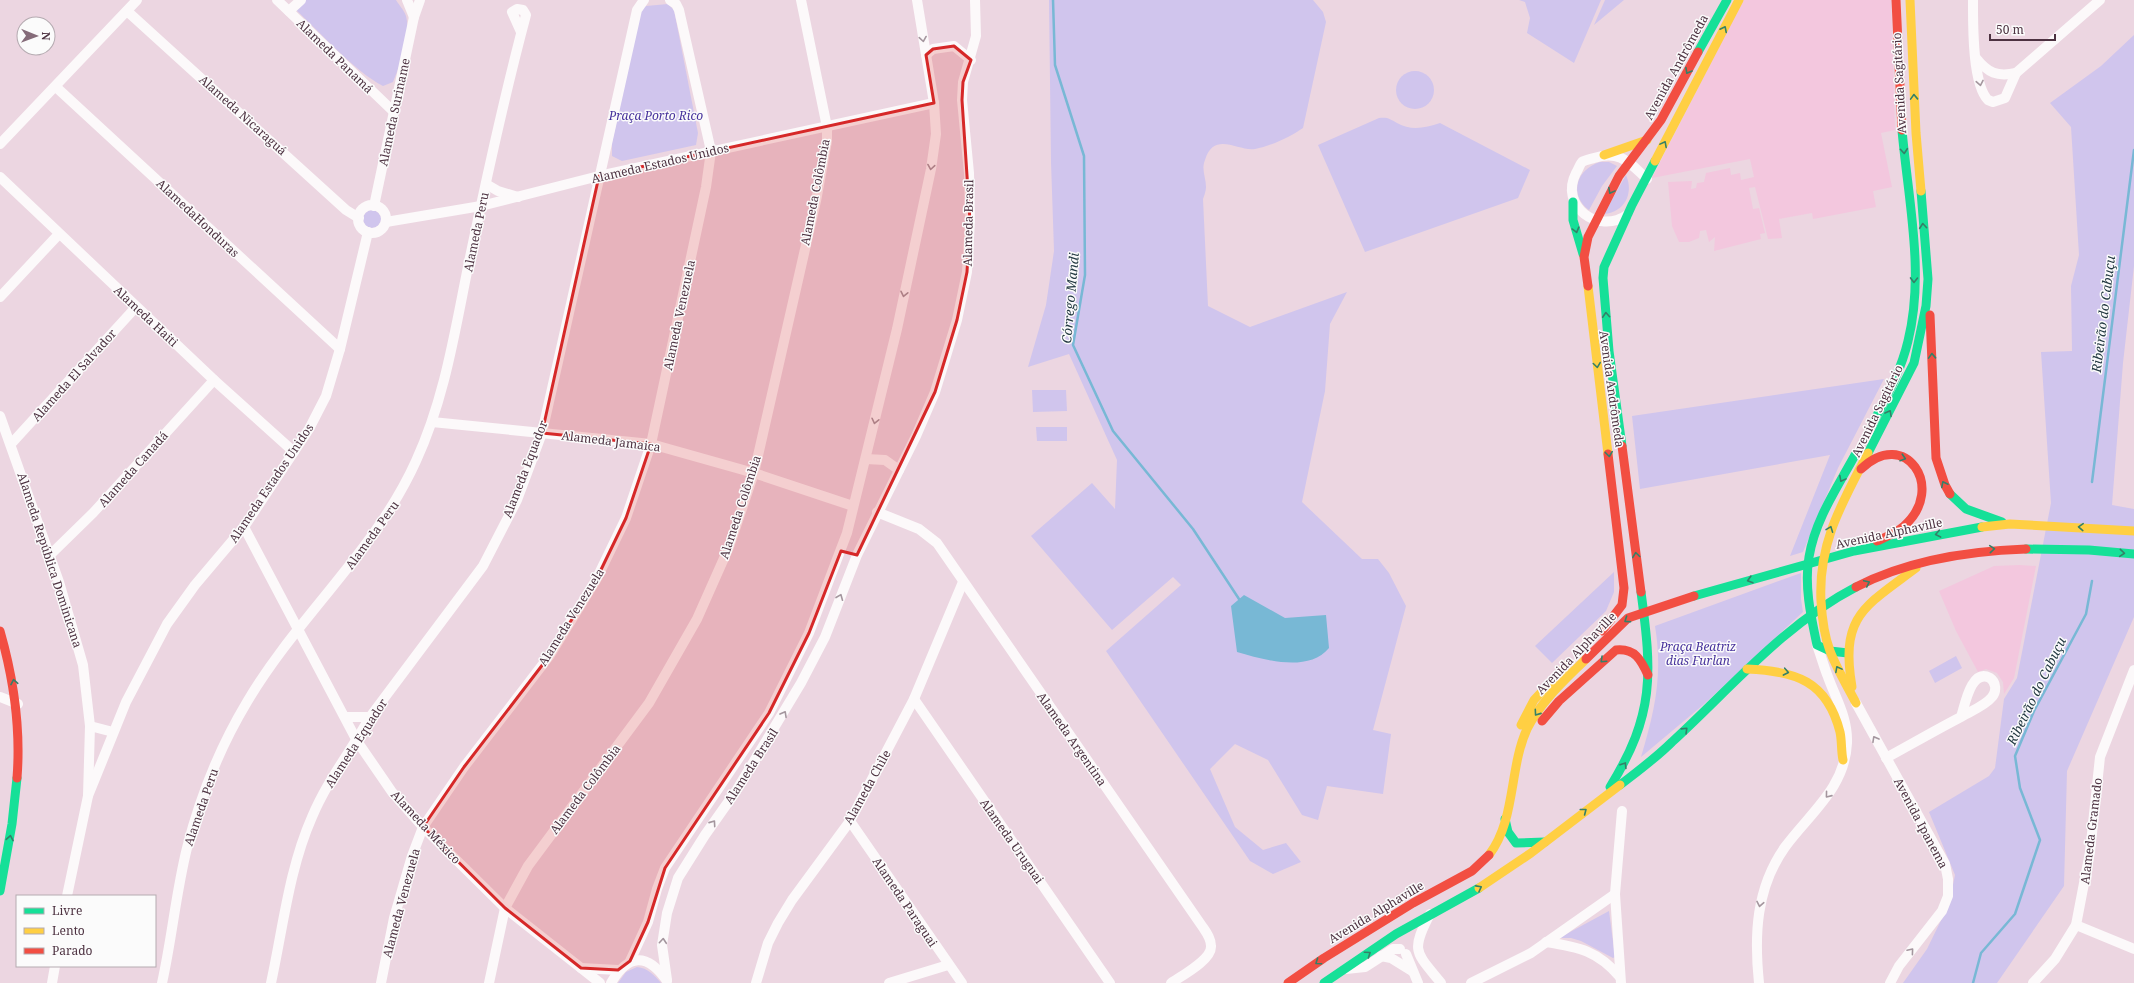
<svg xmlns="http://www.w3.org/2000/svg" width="2134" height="983" font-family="'Noto Serif',serif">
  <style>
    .built { fill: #f3c7de }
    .green { fill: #d0c5ed }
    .water { fill: #78b8d5 }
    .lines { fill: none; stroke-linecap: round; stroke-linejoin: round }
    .stream { stroke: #78b8d5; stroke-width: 2.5 }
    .street { stroke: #fcf9fa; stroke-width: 10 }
    .fast { stroke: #16e098; stroke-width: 9 }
    .slow { stroke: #ffcf43; stroke-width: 9 }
    .jam { stroke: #f24e42; stroke-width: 9 }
    .oneway { stroke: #348068 }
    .oneway2 { stroke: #a4969e }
    .marked { fill: #d62828; fill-opacity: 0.2; stroke: #d62828; stroke-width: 3; stroke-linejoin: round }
    .labels { text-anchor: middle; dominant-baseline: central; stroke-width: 3; stroke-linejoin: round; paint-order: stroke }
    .street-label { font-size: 12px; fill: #4d3241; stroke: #fbfbfb }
    .park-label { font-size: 12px; font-style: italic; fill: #47329c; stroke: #fbfbfb }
    .water-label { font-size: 13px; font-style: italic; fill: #233942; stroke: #fbfbfb }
  </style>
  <rect width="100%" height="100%" fill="#ecd6e1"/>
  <g class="built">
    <polygon points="1743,0 1891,0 1895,130 1881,133 1892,187 1873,191 1876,207 1813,219 1812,213 1779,219 1782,238 1768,239 1755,187 1749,188 1753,209 1759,208 1765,233 1760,234 1761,239 1714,251 1715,237 1709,242 1706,230 1700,231 1699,238 1689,242 1679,242 1672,226 1668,182 1692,181 1691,189 1696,188 1697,183 1704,182 1706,173 1730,168 1731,175 1740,173 1741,180 1754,177 1750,159 1652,178"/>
    <polygon points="2020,565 2036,566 2014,678 2004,694 2003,682 1997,673 1986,669 1978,672 1956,631 1939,591 1994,566"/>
  </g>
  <g class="green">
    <path d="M306 0H396C399 5 404 10 406 16 411 36 401 63 393 82L383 86C354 71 321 33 296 10Z"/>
    <path d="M1049 0H1313L1323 12 1326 22 1303 128C1290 137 1271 146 1255 149 1239 152 1214 130 1205 160 1201 170 1206 177 1206 187 1206 191 1204 196 1203 199L1208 306 1250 327 1347 292 1330 324 1325 391 1302 502 1362 559H1378L1389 573 1406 606 1373 730 1391 734 1383 794 1327 786 1318 820 1302 815 1268 760 1235 744 1210 769 1235 827 1263 850 1286 843 1301 862 1273 874 1250 861 1106 651 1181 585 1173 577 1112 630 1031 536 1092 483 1115 509 1117 460 1069 354 1028 367 1046 305 1054 251 1051 162Z"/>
    <polygon points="1519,0 1601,0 1574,63 1527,33 1530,18 1525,2"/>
    <polygon points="1605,0 1624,0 1594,25"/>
    <polygon points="668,4 674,10 698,133 696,145 622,161 612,156 612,143 641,10 646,6"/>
    <polygon points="2134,35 2134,266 2123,363 2112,505 2134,509 2134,617 2067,771 2064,886 1997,983 1903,983 1927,949 1949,904 1955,875 1929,812 1989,776 1995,768 2004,699 2017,678 2051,503 2041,352 2072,351 2071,286 2079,255 2071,127 2050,103 2101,66"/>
    <circle cx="1415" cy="90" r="19"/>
    <path d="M1379 118C1388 117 1390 119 1397 123 1411 131 1425 128 1440 123L1530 170 1518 198 1365 252 1318 145Z"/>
    <path d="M1600 162H1609L1617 166 1602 186 1589 210C1568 194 1577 169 1600 162Z"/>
    <path d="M1626 175C1634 193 1625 212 1604 214Z"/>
    <circle cx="372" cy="219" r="9"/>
    <polygon points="1884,379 1838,468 1803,552 1790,556 1830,455 1640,489 1632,416"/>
    <polygon points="1032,390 1066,390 1067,411 1033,412"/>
    <polygon points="1036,427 1067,427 1067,441 1037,441"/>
    <polygon points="1614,572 1614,592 1606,611 1552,663 1535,646"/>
    <path d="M1801 573V599L1803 612 1703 705 1641 757C1655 710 1663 675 1655 626Z"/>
    <polygon points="1956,656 1962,668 1935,683 1929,671"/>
    <polygon points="1609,911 1615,957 1613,958 1581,941 1571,938 1559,938"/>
    <path d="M637 967C648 968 654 975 661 983H618L626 972Z"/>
  </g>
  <path class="water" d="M1244 595 1285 618 1326 615 1329 648C1308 673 1265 660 1237 652L1231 606Z"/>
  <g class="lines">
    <g class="stream">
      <polyline points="1053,0 1055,65 1084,156 1085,275 1073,345 1113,431 1193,529 1239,599"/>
      <polyline points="2092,482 2134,150"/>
      <polyline points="1973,983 1981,953 2015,914 2040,840 2020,788 2015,756 2034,711 2086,614 2092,581"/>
    </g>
    <g class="street">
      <polyline points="277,0 394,112"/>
      <polyline points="407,0 414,17"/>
      <path d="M1973 0C1973 23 1972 84 1988 100L1993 102 2005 98 2016 73 2100 0"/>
      <polyline points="127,11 346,210 359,218"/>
      <polyline points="289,11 301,0"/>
      <polyline points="926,55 933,49 954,46 971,60"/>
      <path d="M1976 58C1988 73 1997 77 2016 73"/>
      <polyline points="56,87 340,349"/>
      <polyline points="0,144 137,0"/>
      <polyline points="0,177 214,380 294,452"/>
      <polyline points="486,184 498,191 518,197"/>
      <circle cx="372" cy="219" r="14"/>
      <polyline points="374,206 414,17 420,0"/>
      <path d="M1627 215C1598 235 1559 206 1576 173 1578 170 1580 164 1582 162 1585 160 1591 159 1594 158 1603 155 1612 154 1621 158 1631 162 1639 172 1647 179"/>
      <polyline points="386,222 481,206 599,176 934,103"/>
      <polyline points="0,297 59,234"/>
      <polyline points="0,416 59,582 83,665 90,726 88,796 67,896"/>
      <polyline points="432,422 651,444 754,473 853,506"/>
      <polyline points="11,444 136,307"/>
      <polyline points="866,459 885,460 899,470"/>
      <path d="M877 512 919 529 937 543 1202 926C1206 932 1211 938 1211 946 1212 960 1181 976 1171 983"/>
      <polyline points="244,527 357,741 392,792 423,827 505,908 600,983"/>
      <polyline points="50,555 93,513 214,380"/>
      <polyline points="0,697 18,704"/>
      <polyline points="914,699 1110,983"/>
      <polyline points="1856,703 1945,864 1948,879 1948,896 1942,911 1899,966 1890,983"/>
      <polyline points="345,717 370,717"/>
      <polyline points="90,726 113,732"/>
      <path d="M1886 758C1910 745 1934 731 1959 718 1969 712 1985 706 1992 697 1997 691 1996 682 1990 678 1971 668 1965 705 1961 717"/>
      <polyline points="88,796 126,702 167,624 195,585 244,527 309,429 326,396 340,349 368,232"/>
      <polyline points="850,821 962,983"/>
      <path d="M1430 914C1410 952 1416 952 1441 983"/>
      <polyline points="2076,925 2134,949"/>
      <path d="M1546 942C1579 947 1598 951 1620 977"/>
      <polyline points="1406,954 1418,983"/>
      <polyline points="1381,956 1391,958 1412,971"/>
      <polyline points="630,961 648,922 657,889 665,868 769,713 809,633 847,533 897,329 931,169 936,134 934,103 917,0"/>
      <polyline points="581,968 618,970"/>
      <polyline points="1346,969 1365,967 1393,949 1400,949"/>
      <polyline points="667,980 662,945 667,913 678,878 705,835 736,791 801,683 825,637 857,555 916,436 935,392 957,320 967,272 970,221 969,173 962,100 963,82 976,36 975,0"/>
      <polyline points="52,983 55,966"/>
      <path d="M162 983C172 938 176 892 187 848 200 797 220 747 247 702 297 617 375 552 416 461 445 398 455 330 469 262 486 180 504 97 526 15L523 10 517 9 512 12 521 32"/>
      <path d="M271 983C283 928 289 869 312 817 327 781 351 751 370 717L483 566 517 500 542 433 637 10 644 0"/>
      <polyline points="381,983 394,918 412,856 423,827 464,767 550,655 596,580 626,518 651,444 706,187 711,151 679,10 676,4 670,0"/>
      <polyline points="489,983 505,908 528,866 649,703 697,619 729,547 754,473 816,201 827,141 827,127 801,0"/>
      <path d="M611 983C628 954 647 952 667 981"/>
      <polyline points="756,983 768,943 778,923 792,900 850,821 914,699 963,582"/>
      <polyline points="889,983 948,965"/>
      <polyline points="1471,983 1531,953 1615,894"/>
      <polyline points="1621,983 1615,894 1622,811"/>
      <path d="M1759 983C1754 935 1756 888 1785 847 1810 813 1845 788 1847 743 1848 718 1836 699 1828 677 1824 667 1821 656 1817 645"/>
      <polyline points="2033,983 2055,959 2076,925 2090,852 2100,757 2134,670"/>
    </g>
    <g class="fast">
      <polyline points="1698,52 1727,0"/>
      <polyline points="1573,202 1573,220 1583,254"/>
      <path d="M1872 425C1886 398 1901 371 1908 341 1925 273 1908 199 1902 130"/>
      <polyline points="1622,446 1609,351 1603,278 1604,267 1632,205 1655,161"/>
      <polyline points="1868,453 1914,363 1926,306 1928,279 1921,191"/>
      <polyline points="1950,494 1966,509 2002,522"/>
      <polyline points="2026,549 2089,550 2134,554"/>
      <polyline points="1694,596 1854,551 1982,527"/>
      <path d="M1848 653 1830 651 1817 645C1811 617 1804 586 1809 557 1815 520 1837 488 1855 455"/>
      <path d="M1620 785C1638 771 1656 758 1672 742 1731 688 1783 625 1856 587"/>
      <path d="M1610 787C1655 714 1652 674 1641 592"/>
      <polyline points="1505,819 1508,832 1516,843 1545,842"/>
      <polyline points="0,891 12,824 17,778"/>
      <polyline points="1324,983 1396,934 1479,888"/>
    </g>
    <g class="slow">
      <polyline points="1910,0 1916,133 1921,191"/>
      <polyline points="1604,155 1647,140"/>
      <polyline points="1655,161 1739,0"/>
      <polyline points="1588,286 1608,454"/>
      <polyline points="1982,527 2010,524 2134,531"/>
      <path d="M1747 669C1796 671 1827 681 1840 732 1842 741 1841 751 1843 760"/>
      <path d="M1852 687C1840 616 1864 607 1916 568"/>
      <path d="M1856 703C1847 686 1837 669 1830 651 1824 635 1822 618 1821 601 1818 543 1842 503 1868 453"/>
      <polyline points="1521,725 1534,700 1567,665"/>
      <path d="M1489 855C1516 820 1509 768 1527 729 1541 701 1565 680 1586 659"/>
      <polyline points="1479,888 1531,853 1620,785"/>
    </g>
    <g class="jam">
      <polyline points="1896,0 1902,130"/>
      <polyline points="1588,286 1584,257 1588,237 1619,176 1661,120 1698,52"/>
      <polyline points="1930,315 1936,458 1945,485 1950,494"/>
      <polyline points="1622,446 1641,592"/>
      <path d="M1861 469C1905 426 1947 488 1904 526 1896 533 1886 537 1877 541"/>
      <path d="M1856 587C1908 560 1967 551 2026 549"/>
      <path d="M0 631C14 680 21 727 17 778"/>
      <polyline points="1602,631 1622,605 1624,588 1608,454"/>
      <polyline points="1586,659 1628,618 1694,596"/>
      <path d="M1542 721 1559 701 1616 650C1635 648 1641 660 1648 675"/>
      <polyline points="1288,983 1324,958 1413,903 1472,871 1489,855"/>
    </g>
  </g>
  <defs><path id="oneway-chevron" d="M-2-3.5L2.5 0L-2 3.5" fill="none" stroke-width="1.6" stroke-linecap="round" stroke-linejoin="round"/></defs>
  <g class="oneway">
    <use href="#oneway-chevron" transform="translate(1724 29) rotate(-63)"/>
    <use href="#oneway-chevron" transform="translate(1688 71) rotate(119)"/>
    <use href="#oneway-chevron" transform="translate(1914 97) rotate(-92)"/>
    <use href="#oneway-chevron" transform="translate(1664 144) rotate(-62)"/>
    <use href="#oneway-chevron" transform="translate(1904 151) rotate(85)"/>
    <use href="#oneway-chevron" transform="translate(1611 191) rotate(118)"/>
    <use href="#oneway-chevron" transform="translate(1923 226) rotate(-95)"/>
    <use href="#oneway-chevron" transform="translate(1576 230) rotate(75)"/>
    <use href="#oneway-chevron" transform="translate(1914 280) rotate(91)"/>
    <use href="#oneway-chevron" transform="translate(1606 315) rotate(-94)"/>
    <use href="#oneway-chevron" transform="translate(1932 356) rotate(-92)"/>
    <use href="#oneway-chevron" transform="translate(1597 365) rotate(82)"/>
    <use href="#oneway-chevron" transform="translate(1889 413) rotate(-61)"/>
    <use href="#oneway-chevron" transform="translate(1609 454) rotate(83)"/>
    <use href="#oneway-chevron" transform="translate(1903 458) rotate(18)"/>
    <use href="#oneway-chevron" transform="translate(1842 479) rotate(118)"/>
    <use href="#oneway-chevron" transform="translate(1944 484) rotate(-117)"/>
    <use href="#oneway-chevron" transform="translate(2081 527) rotate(-177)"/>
    <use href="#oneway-chevron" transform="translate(1830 529) rotate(-69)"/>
    <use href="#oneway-chevron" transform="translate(1938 534) rotate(169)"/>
    <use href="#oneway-chevron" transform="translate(1992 549) rotate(-5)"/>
    <use href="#oneway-chevron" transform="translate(2122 553) rotate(5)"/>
    <use href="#oneway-chevron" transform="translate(1636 555) rotate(-98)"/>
    <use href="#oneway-chevron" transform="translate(1750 580) rotate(164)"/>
    <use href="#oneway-chevron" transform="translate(1867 583) rotate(-25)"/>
    <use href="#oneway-chevron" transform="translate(1627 620) rotate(146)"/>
    <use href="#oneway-chevron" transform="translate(1603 660) rotate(137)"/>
    <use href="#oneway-chevron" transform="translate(1838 669) rotate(-118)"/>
    <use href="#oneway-chevron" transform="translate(1786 672) rotate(11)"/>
    <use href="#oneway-chevron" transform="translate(14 682) rotate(-101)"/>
    <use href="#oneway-chevron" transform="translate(1537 713) rotate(125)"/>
    <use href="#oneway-chevron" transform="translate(1685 730) rotate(-44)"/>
    <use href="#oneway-chevron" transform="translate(1624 765) rotate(-58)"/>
    <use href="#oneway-chevron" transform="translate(1584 811) rotate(-38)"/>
    <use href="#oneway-chevron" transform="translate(10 838) rotate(-80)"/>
    <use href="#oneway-chevron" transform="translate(1479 888) rotate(-28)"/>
    <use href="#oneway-chevron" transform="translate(1368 954) rotate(-35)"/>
    <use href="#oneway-chevron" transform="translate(1318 962) rotate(145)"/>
  </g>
  <g class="oneway2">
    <use href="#oneway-chevron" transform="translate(923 39) rotate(81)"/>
    <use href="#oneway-chevron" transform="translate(1980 83) rotate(79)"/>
    <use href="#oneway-chevron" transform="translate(931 167) rotate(99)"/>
    <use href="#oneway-chevron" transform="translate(904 294) rotate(102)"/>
    <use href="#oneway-chevron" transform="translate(875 421) rotate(103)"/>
    <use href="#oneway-chevron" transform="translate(840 597) rotate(-68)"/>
    <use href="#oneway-chevron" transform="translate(784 714) rotate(-61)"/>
    <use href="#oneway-chevron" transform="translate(1875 739) rotate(-119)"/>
    <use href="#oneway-chevron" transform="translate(1828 795) rotate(129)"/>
    <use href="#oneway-chevron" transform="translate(713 823) rotate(-55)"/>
    <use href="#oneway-chevron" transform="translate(1760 904) rotate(101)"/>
    <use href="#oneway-chevron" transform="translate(663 941) rotate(-85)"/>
    <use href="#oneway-chevron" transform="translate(1911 951) rotate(-50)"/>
  </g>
  <path class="marked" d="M954 46 971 60 963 82 962 100 970 221 967 272 957 320 935 392 857 555 841 551 809 633 769 713 665 868 648 922 630 961 618 970 581 968 505 908 423 827 464 767 550 655 596 580 626 518 651 444 542 433 599 176 934 103 926 55 933 49Z"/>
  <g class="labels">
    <g class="street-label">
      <text transform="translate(335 56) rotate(44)">Alameda Panamá</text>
      <text transform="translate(1676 67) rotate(-61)">Avenida Andrômeda</text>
      <text transform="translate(1899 83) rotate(-93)">Avenida Sagitário</text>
      <text transform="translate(394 112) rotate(-78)">Alameda Suriname</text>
      <text transform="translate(243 115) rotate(42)">Alameda Nicaraguá</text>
      <text transform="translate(660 163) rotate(-13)">Alameda Estados Unidos</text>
      <text transform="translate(815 192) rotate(-79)">Alameda Colômbia</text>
      <text transform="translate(198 218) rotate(43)">AlamedaHonduras</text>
      <text transform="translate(968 223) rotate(-89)">Alameda Brasil</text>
      <text transform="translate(476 232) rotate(-78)">Alameda Peru</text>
      <text transform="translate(679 315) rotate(-78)">Alameda Venezuela</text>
      <text transform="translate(146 316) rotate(43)">Alameda Haiti</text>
      <text transform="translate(74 375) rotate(-48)">Alameda El Salvador</text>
      <text transform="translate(1612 389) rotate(82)">Avenida Andrômeda</text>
      <text transform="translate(1877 411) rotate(-64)">Avenida Sagitário</text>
      <text transform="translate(611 441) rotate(7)">Alameda Jamaica</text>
      <text transform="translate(133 469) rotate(-48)">Alameda Canadá</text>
      <text transform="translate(525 469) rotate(-69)">Alameda Equador</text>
      <text transform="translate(271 483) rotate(-56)">Alameda Estados Unidos</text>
      <text transform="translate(740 507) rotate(-72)">Alameda Colômbia</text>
      <text transform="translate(1889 533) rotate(-12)">Avenida Alphaville</text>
      <text transform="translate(372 535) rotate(-54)">Alameda Peru</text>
      <text transform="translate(50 560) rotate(72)">Alameda República Dominicana</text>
      <text transform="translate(571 617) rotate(-58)">Alameda Venezuela</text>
      <text transform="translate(1576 653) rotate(-46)">Avenida Alphaville</text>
      <text transform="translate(1072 739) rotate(55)">Alameda Argentina</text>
      <text transform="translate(356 743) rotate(-57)">Alameda Equador</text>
      <text transform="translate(751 766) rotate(-57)">Alameda Brasil</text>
      <text transform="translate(867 787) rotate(-61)">Alameda Chile</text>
      <text transform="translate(585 789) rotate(-53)">Alameda Colômbia</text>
      <text transform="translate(201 807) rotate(-71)">Alameda Peru</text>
      <text transform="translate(1921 823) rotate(62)">Avenida Ipanema</text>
      <text transform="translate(426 827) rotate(47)">Alameda México</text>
      <text transform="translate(2091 831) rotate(-83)">Alameda Gramado</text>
      <text transform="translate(1012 841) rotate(55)">Alameda Uruguai</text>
      <text transform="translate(905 902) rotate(56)">Alameda Paraguai</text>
      <text transform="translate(401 903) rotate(-75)">Alameda Venezuela</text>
      <text transform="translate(1376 912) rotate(-31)">Avenida Alphaville</text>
    </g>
    <g class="park-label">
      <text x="656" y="115">Praça Porto Rico</text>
      <text x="1698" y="646">Praça Beatriz<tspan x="1698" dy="14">dias Furlan</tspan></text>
    </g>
    <g class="water-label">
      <text transform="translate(1070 298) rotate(-85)">Córrego Mandi</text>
      <text transform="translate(2103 314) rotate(-83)">Ribeirão do Cabuçu</text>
      <text transform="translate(2036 691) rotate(-64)">Ribeirão do Cabuçu</text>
    </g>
  </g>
  <rect x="16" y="895" width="140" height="72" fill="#fbfbfb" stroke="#b5abb1"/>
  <rect x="24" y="908" width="20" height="6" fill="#16e098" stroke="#b5abb1"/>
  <text x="52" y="915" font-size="12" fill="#4d3241">Livre</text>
  <rect x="24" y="928" width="20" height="6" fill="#ffcf43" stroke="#b5abb1"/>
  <text x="52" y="935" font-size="12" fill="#4d3241">Lento</text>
  <rect x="24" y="948" width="20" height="6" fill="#f24e42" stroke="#b5abb1"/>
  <text x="52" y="955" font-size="12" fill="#4d3241">Parado</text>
  <g transform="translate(36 36) rotate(91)"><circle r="19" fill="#fbfbfb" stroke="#b5abb1"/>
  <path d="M0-3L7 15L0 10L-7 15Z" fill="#856b79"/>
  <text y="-6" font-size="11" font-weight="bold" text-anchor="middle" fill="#4d3241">N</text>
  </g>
  <path d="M1990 34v6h65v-6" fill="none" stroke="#4d3241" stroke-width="2"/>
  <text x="1996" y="34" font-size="12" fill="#4d3241" stroke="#fbfbfb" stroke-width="3" paint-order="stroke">50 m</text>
</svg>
